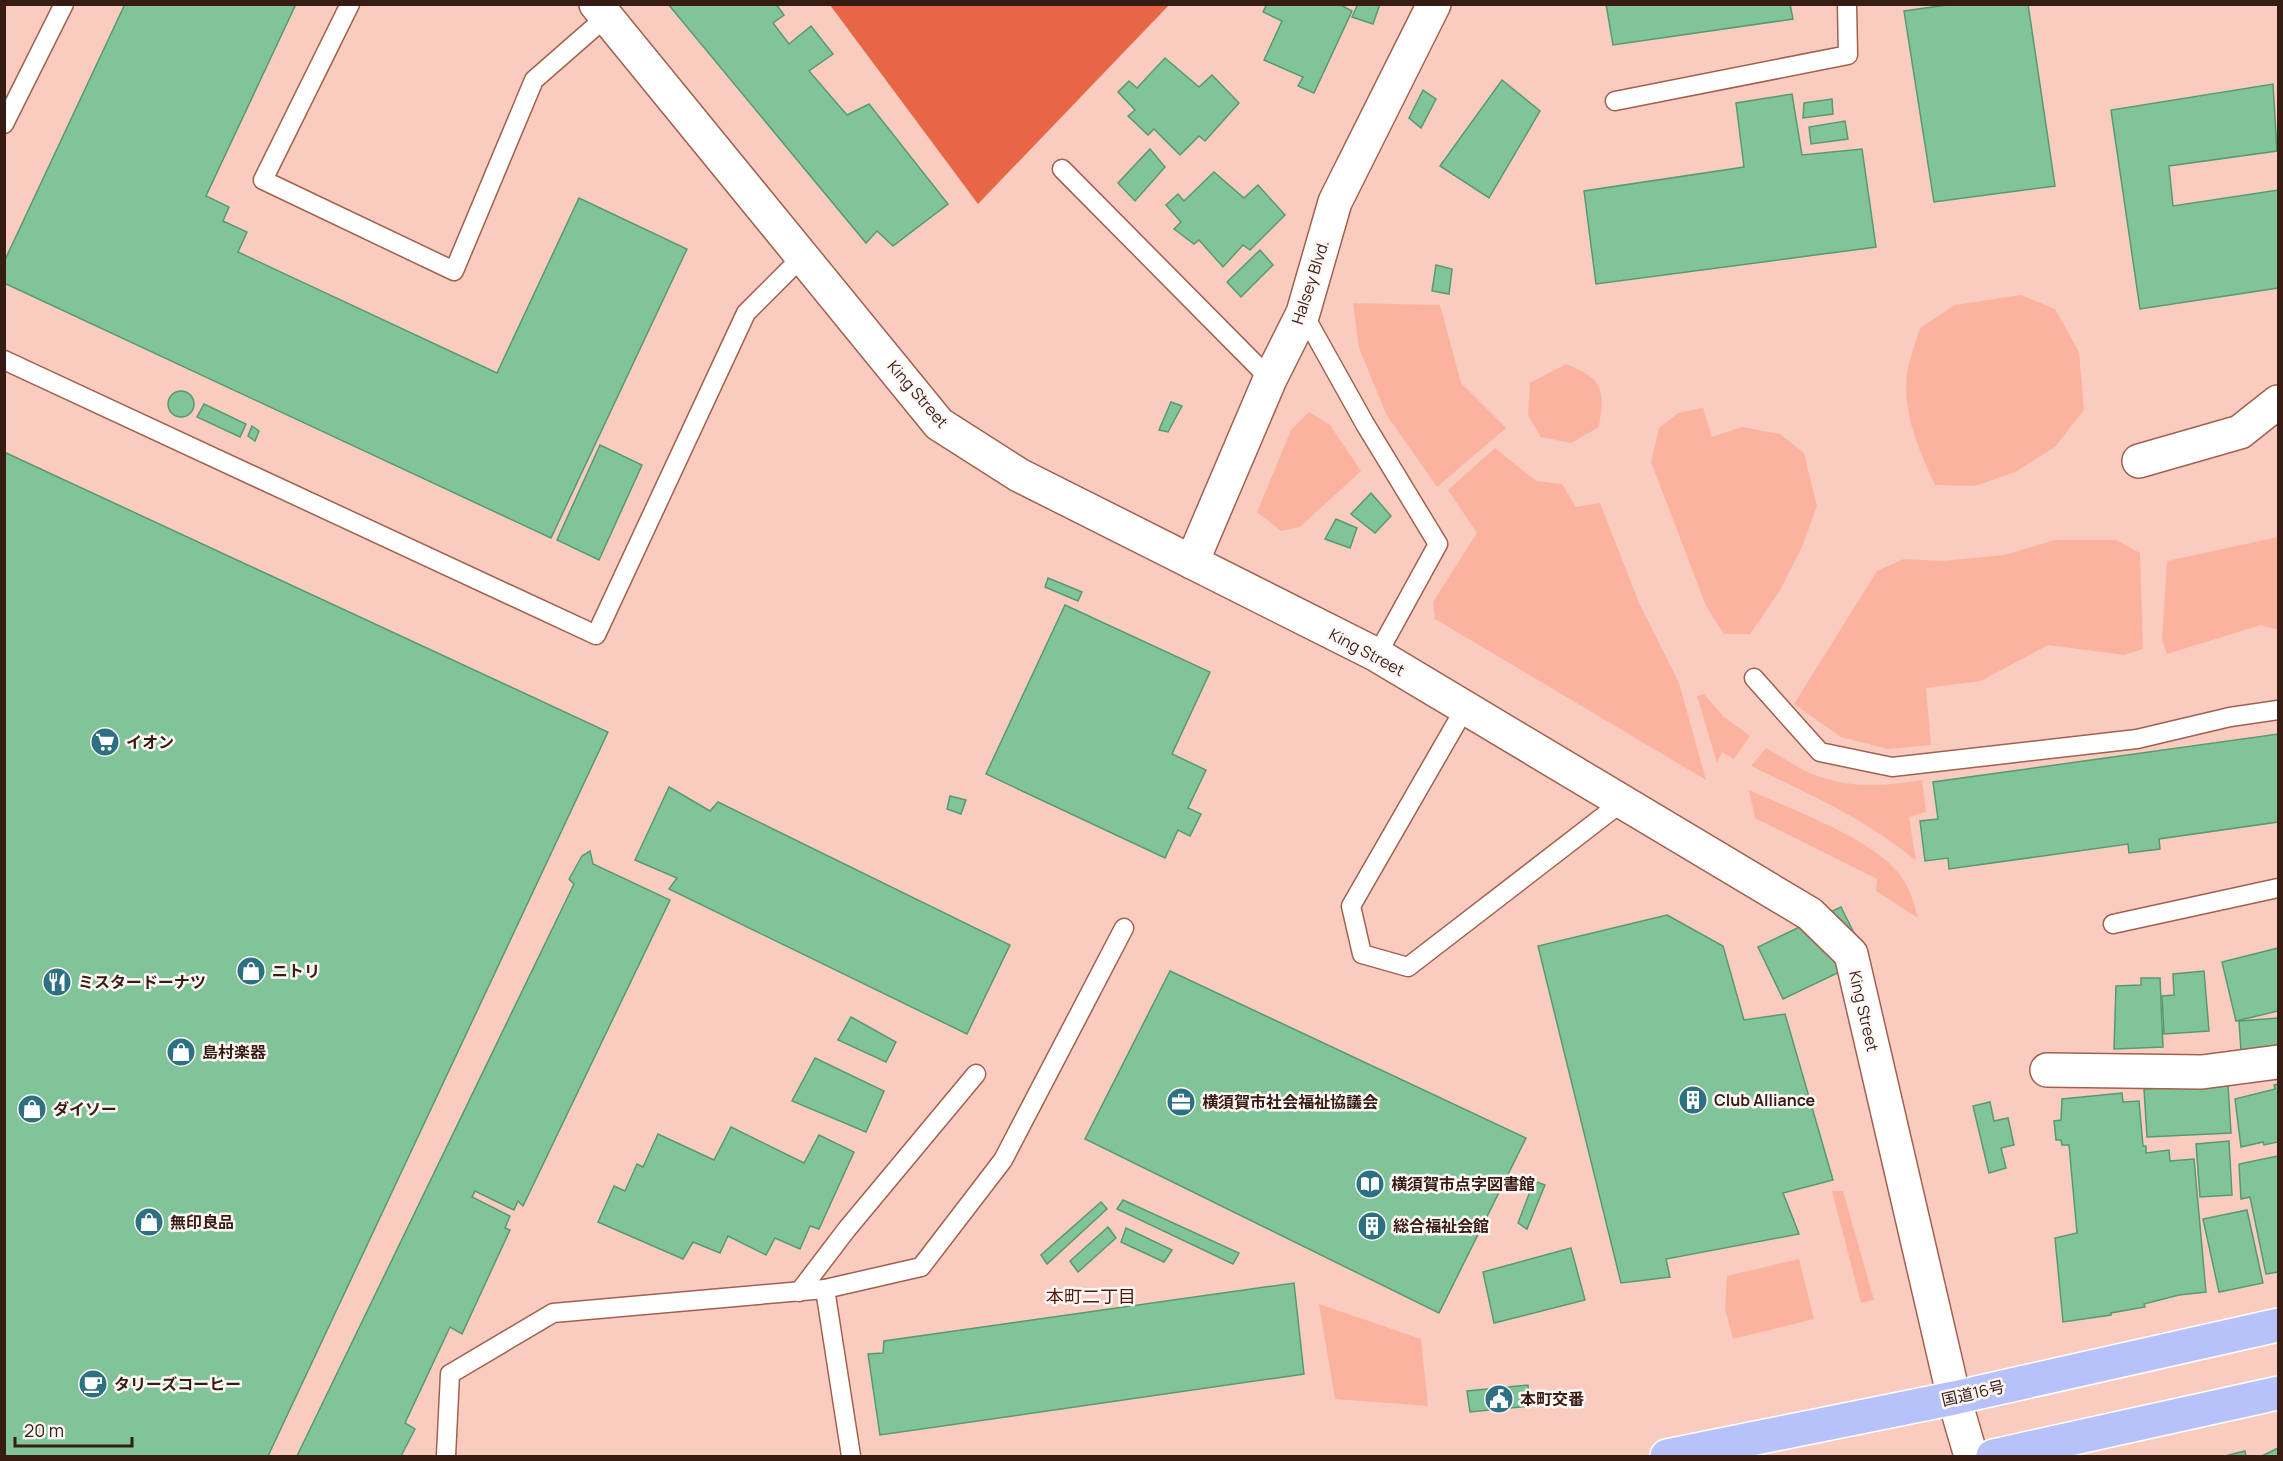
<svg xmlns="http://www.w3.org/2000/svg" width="2283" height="1461" font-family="Manrope,'Noto Sans JP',sans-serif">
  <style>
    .green { fill: #fbb39f }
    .forest { fill: #e66645 }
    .building { fill: #81c499; stroke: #589971; stroke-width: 1.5 }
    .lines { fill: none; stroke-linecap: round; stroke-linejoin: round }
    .lane-casing { stroke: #a2604e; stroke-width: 21 }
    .street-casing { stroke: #a2604e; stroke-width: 36 }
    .highway-casing { stroke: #fff; stroke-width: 36 }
    .lane { stroke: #fff; stroke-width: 18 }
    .street { stroke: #fff; stroke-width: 33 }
    .highway { stroke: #b7c2fb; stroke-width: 33 }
    .labels { text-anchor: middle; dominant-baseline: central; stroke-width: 5; stroke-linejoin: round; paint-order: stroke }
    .street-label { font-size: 16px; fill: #371c14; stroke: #fff7f5 }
    .poi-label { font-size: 16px; font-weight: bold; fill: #371c14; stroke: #fff7f5; text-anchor: start }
    .neighbourhood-label { font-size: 18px; fill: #531809; stroke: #fff7f5 }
  </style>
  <rect width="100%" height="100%" fill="#faccc0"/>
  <g class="green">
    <path d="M2021 295 2055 309 2079 352 2084 410 2055 447 2015 472 1975 486 1935 485C1919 450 1900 408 1908 368 1911 355 1916 341 1920 328L1955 305Z"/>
    <polygon points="1353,303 1440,305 1461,383 1506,428 1437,487 1386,414 1359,348"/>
    <path d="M1566 364C1603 379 1605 388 1599 427L1571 443 1541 437 1528 415 1530 383Z"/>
    <polygon points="1703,408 1712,437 1742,427 1780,434 1804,453 1817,506 1802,547 1779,592 1750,634 1724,634 1706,606 1651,462 1659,428 1678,413"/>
    <polygon points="1309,412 1330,425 1361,471 1300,527 1281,531 1257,512 1291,430"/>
    <polygon points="1495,448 1536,481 1562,484 1576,507 1600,503 1640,605 1679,683 1706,780 1435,619 1433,602 1477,533 1448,490"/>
    <polygon points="2278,537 2278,630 2261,625 2167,654 2162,640 2167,561"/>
    <polygon points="2055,540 2116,540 2140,553 2143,649 2124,655 2048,645 1981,681 1926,688 1931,745 1888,749 1841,737 1794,704 1877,571 1904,559 1942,561 2004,555"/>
    <polygon points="1704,694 1723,716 1750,736 1734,759 1722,752 1717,763 1697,696"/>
    <path d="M1766 748C1783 757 1801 771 1820 777 1853 788 1888 786 1922 780L1926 812 1909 817 1916 861C1867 819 1808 794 1751 766Z"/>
    <path d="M1749 790C1790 809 1875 839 1901 876 1910 889 1914 903 1918 918L1876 891 1877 879 1755 818Z"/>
    <polygon points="1832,1191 1843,1191 1874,1300 1861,1303"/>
    <polygon points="1799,1259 1814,1319 1733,1339 1725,1309 1727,1276"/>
    <polygon points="1319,1304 1421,1339 1428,1406 1335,1399"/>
  </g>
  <polygon class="forest" points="830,5 1169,5 978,204"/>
  <g class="building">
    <polygon points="125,4 296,4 206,196 229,207 223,221 247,232 238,252 497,373 579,198 687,249 551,538 4,283 4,262"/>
    <polygon points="668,4 776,4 784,15 773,23 789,44 811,26 833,54 809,71 847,115 869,104 948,204 893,246 877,231 866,243"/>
    <polygon points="1267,4 1339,4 1352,11 1314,93 1298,86 1303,77 1264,60 1282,21 1263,12"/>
    <polygon points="1353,4 1380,4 1373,24 1352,17 1357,6"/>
    <polygon points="1606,4 1790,4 1793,19 1613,45"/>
    <polygon points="1954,4 2028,4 2055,186 1934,202 1904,11"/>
    <polygon points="1165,58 1199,87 1212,75 1239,103 1205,141 1199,136 1180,155 1154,129 1148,135 1128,116 1135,110 1118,92 1129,81 1137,88"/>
    <polygon points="1502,80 1540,111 1489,198 1440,166"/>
    <polygon points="2273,84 2277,151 2169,166 2173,206 2278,190 2278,288 2140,309 2111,110"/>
    <polygon points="1423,90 1436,99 1421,128 1409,118"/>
    <polygon points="1792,94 1802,155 1862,149 1876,247 1596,284 1584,191 1744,167 1736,103"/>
    <polygon points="1832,99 1833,114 1803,118 1804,103"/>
    <polygon points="1845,121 1848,139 1811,144 1809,127"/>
    <polygon points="1150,149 1165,167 1135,201 1118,183"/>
    <polygon points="1214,172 1244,198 1258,185 1285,215 1250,250 1243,245 1223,267 1199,240 1194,244 1174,229 1181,222 1166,205 1178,194 1184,201"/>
    <polygon points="1260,250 1273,265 1241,297 1227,282"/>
    <polygon points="1436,265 1452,269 1449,294 1432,291"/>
    <circle cx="181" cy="404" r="13"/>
    <polygon points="1171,402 1182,406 1168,432 1159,430"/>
    <polygon points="204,404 246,424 240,437 197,417"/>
    <polygon points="252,426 259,431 255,441 248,436"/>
    <polygon points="600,445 642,465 599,560 557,540"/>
    <polygon points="4,452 608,732 268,1456 4,1456"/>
    <polygon points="1371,493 1391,516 1375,533 1351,514"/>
    <polygon points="1336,519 1357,528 1350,548 1325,539"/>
    <polygon points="1048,578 1082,592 1078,601 1045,587"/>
    <polygon points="1065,605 1210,672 1172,754 1206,770 1188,808 1201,814 1190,836 1178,830 1165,858 986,774"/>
    <polygon points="2278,734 2278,822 2159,839 2160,849 2129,853 2128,844 1949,869 1948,858 1925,861 1920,821 1938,819 1933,782"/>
    <polygon points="669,787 710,811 718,802 1010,945 967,1034 669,889 677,878 635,860"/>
    <polygon points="950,796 966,800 961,814 947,809"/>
    <polygon points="590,851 593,864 670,900 523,1206 518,1201 514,1210 475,1191 472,1197 510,1216 505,1228 510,1230 462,1334 450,1327 405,1423 415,1429 401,1456 297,1456 574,884 569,879 582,856"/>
    <polygon points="1841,907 1867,959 1783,999 1758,947"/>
    <polygon points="1667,915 1723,946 1744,1020 1785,1014 1833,1180 1783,1193 1799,1234 1666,1259 1670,1277 1621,1283 1538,946"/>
    <polygon points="2278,948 2278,1011 2236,1021 2222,962"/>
    <polygon points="1170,971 1526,1138 1439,1313 1085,1139"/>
    <polygon points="2204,971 2209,1031 2164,1034 2162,996 2174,995 2173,974"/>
    <polygon points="2141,978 2160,978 2163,1047 2114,1049 2116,986 2141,985"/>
    <polygon points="851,1017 896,1042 886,1062 838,1040"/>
    <polygon points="2278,1018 2278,1049 2241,1051 2239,1021"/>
    <polygon points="815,1058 884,1091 866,1132 792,1101"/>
    <polygon points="2278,1084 2278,1142 2264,1145 2263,1142 2241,1147 2235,1099 2275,1089 2274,1085"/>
    <polygon points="2228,1085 2231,1133 2147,1137 2144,1089"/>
    <polygon points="2122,1093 2123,1102 2139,1101 2143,1146 2146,1146 2146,1153 2169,1150 2170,1161 2194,1159 2206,1292 2179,1295 2144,1304 2145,1307 2111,1313 2111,1315 2063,1322 2055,1238 2077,1233 2069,1145 2062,1145 2061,1140 2056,1140 2054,1121 2061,1120 2062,1099"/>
    <polygon points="1990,1102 1994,1121 2008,1118 2014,1145 2001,1148 2006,1168 1989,1173 1973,1106"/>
    <polygon points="731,1127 804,1163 819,1135 854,1152 819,1229 810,1226 800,1249 775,1238 766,1255 728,1236 720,1253 693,1242 683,1259 598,1222 614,1186 625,1191 637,1164 643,1167 658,1134 714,1160"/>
    <polygon points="2229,1141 2232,1195 2200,1197 2196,1144"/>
    <polygon points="2278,1156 2278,1272 2266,1274 2250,1197 2241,1199 2239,1164"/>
    <polygon points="1534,1181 1545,1185 1527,1229 1518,1223"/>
    <polygon points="1123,1200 1239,1253 1233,1264 1117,1209"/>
    <polygon points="1101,1202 1107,1209 1047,1264 1041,1255"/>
    <polygon points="2247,1210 2263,1283 2219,1292 2203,1219"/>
    <polygon points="1108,1227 1116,1238 1078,1272 1070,1261"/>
    <polygon points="1126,1228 1172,1250 1164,1262 1121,1242"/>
    <polygon points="1571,1248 1585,1300 1494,1323 1483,1272"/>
    <polygon points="1294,1283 1304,1374 880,1435 868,1354 883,1353 884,1341"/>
    <polygon points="1528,1385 1530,1406 1470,1412 1467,1391"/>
    <polygon points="2278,1448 2278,1456 2262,1456"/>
    <polygon points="2245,1451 2246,1456 2225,1456"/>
  </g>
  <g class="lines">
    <g class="lane-casing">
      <g id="lane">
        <polyline points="350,4 263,180 454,271 534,80 606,17"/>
        <polyline points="1615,101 1848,55 1847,4"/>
        <polyline points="4,124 64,4"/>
        <polyline points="1062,169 1270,379"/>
        <polyline points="1303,313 1365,424 1438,544 1377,655"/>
        <polyline points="4,360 596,635 746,313 802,257"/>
        <polyline points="1754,678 1820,752 1892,767 2137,739 2230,717 2278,710"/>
        <polyline points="1465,708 1351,906 1362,954 1408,967 1622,802"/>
        <polyline points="2113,924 2278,888"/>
        <polyline points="825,1289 851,1456"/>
        <polyline points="799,1292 847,1229 976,1074"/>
        <polyline points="446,1456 450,1374 553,1313 825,1289 921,1267 1003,1160 1124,928"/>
      </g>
    </g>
    <g class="street-casing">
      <g id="street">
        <polyline points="596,4 939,424 1019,475 1377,655 1810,914 1851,954 1954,1398 1971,1456"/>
        <polyline points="2139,461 2240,432 2278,402"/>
        <polyline points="1192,562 1270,379 1303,313 1335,202 1434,4"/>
        <polyline points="2047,1070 2202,1072 2278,1062"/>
      </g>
    </g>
    <g class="highway-casing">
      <g id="highway">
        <polyline points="1667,1456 1954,1398 2278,1325"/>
        <polyline points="1993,1456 2278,1393"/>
      </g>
    </g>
    <use href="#lane" class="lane"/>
    <use href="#street" class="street"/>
    <use href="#highway" class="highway"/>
  </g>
  <defs>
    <g id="supermarket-disc" transform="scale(1.5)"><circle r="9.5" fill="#2c7181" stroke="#fff7f5"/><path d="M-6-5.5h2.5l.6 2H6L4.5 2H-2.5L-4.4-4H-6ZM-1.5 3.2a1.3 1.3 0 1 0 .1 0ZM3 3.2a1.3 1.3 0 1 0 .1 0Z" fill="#fff"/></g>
    <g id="shop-disc" transform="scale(1.5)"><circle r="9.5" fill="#2c7181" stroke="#fff7f5"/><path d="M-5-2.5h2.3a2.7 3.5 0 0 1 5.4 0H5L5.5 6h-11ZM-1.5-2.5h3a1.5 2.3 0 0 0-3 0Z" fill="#fff"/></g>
    <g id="restaurant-disc" transform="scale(1.5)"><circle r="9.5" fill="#2c7181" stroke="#fff7f5"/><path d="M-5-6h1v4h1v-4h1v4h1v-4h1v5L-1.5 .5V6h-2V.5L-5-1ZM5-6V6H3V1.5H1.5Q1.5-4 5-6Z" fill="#fff"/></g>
    <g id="building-disc" transform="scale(1.5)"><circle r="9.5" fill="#2c7181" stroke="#fff7f5"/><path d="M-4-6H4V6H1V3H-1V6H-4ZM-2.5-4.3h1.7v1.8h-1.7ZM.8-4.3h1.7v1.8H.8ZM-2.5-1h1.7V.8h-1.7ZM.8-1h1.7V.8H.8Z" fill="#fff"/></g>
    <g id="office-disc" transform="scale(1.5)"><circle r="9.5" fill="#2c7181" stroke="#fff7f5"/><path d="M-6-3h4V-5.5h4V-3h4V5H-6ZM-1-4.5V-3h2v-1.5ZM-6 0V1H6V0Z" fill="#fff"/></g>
    <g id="library-disc" transform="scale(1.5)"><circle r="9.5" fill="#2c7181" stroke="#fff7f5"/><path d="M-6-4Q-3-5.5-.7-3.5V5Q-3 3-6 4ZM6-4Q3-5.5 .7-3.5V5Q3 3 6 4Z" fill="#fff"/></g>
    <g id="cafe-disc" transform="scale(1.5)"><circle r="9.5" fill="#2c7181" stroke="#fff7f5"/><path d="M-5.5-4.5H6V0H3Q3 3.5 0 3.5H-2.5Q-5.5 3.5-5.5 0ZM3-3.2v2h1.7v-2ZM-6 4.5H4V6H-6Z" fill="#fff"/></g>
    <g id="civic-disc" transform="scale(1.5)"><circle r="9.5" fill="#2c7181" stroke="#fff7f5"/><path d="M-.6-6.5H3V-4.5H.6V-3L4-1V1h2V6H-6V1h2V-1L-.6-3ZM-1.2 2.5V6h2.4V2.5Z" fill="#fff"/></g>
  </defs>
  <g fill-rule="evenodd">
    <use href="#supermarket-disc" x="105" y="742"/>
    <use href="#shop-disc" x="251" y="971"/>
    <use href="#restaurant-disc" x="57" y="982"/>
    <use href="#shop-disc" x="181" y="1052"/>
    <use href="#building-disc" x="1693" y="1100"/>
    <use href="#office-disc" x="1181" y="1102"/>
    <use href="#shop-disc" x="32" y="1109"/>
    <use href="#library-disc" x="1370" y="1184"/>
    <use href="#shop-disc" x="149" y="1222"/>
    <use href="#building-disc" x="1372" y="1226"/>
    <use href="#cafe-disc" x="93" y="1384"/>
    <use href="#civic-disc" x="1499" y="1399"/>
  </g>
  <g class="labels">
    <g class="street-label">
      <text transform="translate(1310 282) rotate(-72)">Halsey Blvd.</text>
      <text transform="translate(918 394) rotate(49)">King Street</text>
      <text transform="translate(1367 652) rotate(28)">King Street</text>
      <text transform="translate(1864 1011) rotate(77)">King Street</text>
      <text transform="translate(1973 1393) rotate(-13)">国道16号</text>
    </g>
    <g class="poi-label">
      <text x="126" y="742">イオン</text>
      <text x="272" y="971">ニトリ</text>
      <text x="78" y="982">ミスタードーナツ</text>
      <text x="202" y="1052">島村楽器</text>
      <text x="1714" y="1100">Club Alliance</text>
      <text x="1202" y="1102">横須賀市社会福祉協議会</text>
      <text x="53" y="1109">ダイソー</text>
      <text x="1391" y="1184">横須賀市点字図書館</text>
      <text x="170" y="1222">無印良品</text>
      <text x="1393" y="1226">総合福祉会館</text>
      <text x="114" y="1384">タリーズコーヒー</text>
      <text x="1520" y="1399">本町交番</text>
    </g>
    <g class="neighbourhood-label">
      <text x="1091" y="1296">本町二丁目</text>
    </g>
  </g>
  <rect width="2283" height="1461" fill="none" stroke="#371c14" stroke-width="12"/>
  <path d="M15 1437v9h117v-9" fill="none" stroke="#371c14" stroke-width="3"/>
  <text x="24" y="1437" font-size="18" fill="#371c14" stroke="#fff7f5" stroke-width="4.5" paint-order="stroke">20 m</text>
</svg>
